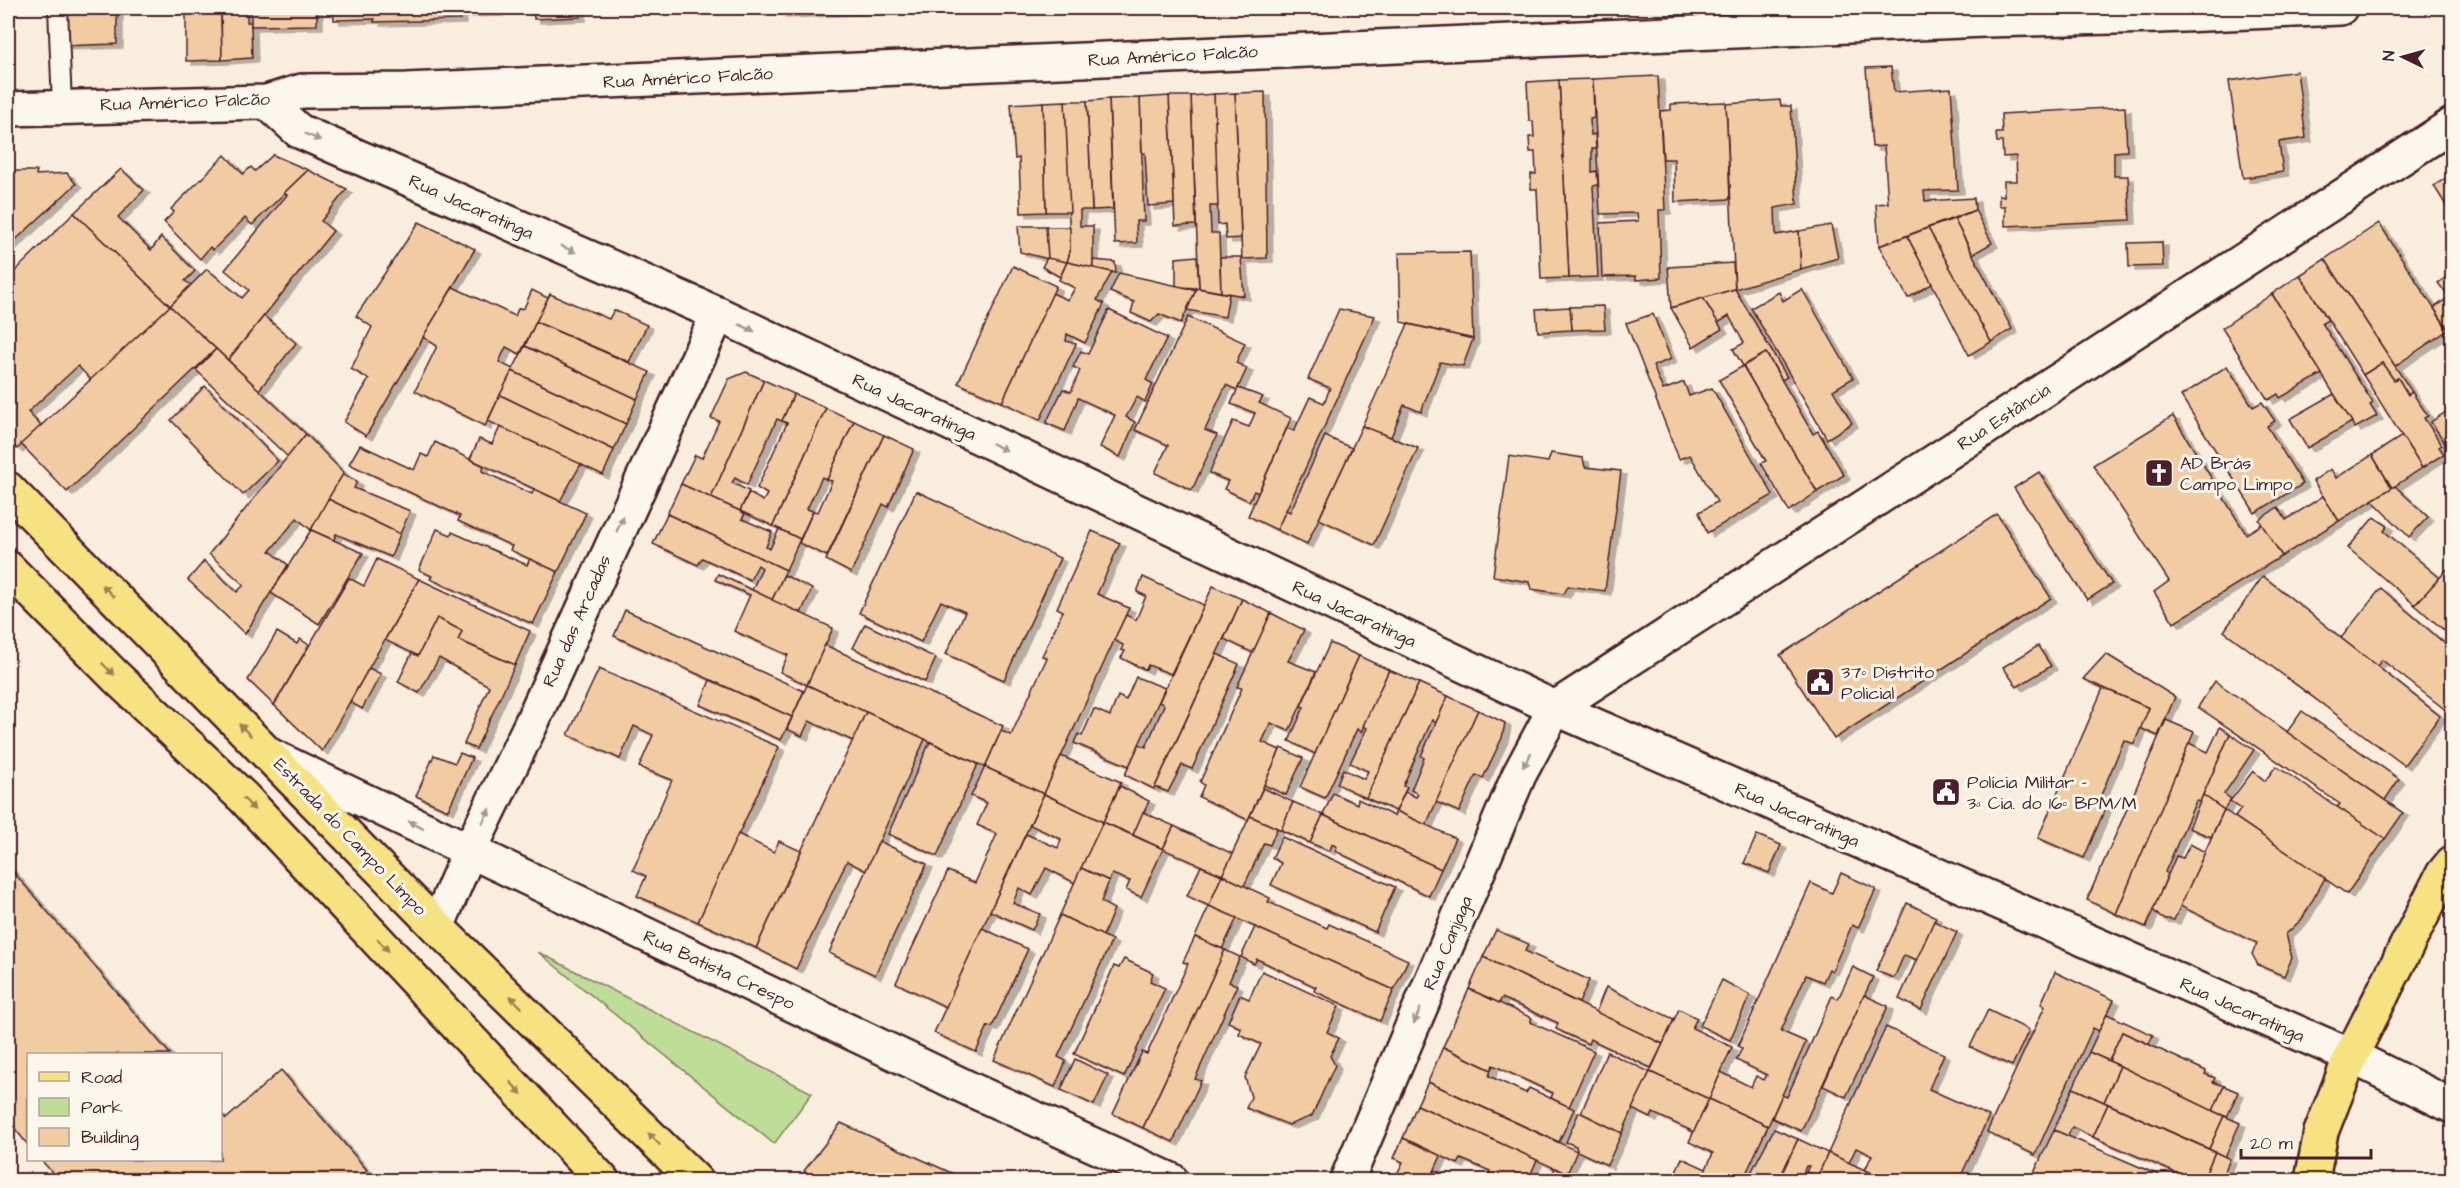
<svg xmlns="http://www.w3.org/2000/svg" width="2460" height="1188" font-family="'Architects Daughter',sans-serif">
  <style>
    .green { fill: #bedd96; stroke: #847e60; stroke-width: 1.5 }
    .building { fill: #f1cba1; stroke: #4a1f2b; stroke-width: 1.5; filter: url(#shadow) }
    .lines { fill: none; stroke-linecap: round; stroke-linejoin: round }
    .lane-casing { stroke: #4a1f2b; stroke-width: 22 }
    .street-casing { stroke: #4a1f2b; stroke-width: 38 }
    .primary-casing { stroke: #4a1f2b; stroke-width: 38 }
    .lane { stroke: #fbf7ec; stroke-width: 18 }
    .street { stroke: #fbf7ec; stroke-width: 33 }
    .primary { stroke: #f7e281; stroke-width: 33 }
    .oneway { fill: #ab9695 }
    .oneway2 { fill: #a08056 }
    .labels { text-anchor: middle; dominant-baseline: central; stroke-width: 6; stroke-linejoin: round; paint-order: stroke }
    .street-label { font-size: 18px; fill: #4a1f2b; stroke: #fbf7ec }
    .poi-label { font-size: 18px; fill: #4a1f2b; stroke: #fbf7ec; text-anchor: start }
  </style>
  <defs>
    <filter id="shadow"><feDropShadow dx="6" dy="4" stdDeviation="0" flood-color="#0004"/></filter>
  </defs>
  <rect width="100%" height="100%" fill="#f9eedd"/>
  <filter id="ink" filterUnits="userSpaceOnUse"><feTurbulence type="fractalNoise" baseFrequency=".0167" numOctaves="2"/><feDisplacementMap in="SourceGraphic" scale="12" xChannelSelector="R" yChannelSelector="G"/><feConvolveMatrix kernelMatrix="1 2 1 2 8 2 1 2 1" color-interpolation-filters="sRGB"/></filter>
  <g filter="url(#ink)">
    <polygon class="green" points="538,952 812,1093 774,1144"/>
    <g class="building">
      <polygon points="58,8 117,8 117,44 60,46"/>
      <polygon points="195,8 221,8 222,60 186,61 186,10"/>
      <polygon points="221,8 247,8 247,22 251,22 251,26 252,58 222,60"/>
      <polygon points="251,8 317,8 317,25 251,26"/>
      <polygon points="333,8 497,8 497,12 460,13 460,20 374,22 375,19 334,20"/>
      <polygon points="533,8 580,8 580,17 534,19"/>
      <polygon points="780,8 930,8 780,14"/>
      <polygon points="1891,67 1894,92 1951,88 1958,190 1924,191 1925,201 1974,198 1975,210 1879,246 1876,204 1888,203 1884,146 1872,147 1866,68"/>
      <polygon points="2297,71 2306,138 2279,142 2283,172 2243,178 2229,81"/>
      <polygon points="1658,76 1665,210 1659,210 1661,278 1636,280 1636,276 1602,277 1600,223 1638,221 1637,213 1600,214 1593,79"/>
      <polygon points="1593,79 1594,118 1590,119 1591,135 1595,134 1596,149 1592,149 1592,172 1597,171 1598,185 1593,186 1598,277 1569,278 1559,80"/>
      <polygon points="1559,80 1569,278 1541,279 1537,189 1531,189 1531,174 1536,174 1535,152 1530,152 1529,137 1534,137 1533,121 1529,121 1527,82"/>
      <polygon points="1265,92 1267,258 1242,259 1235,93"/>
      <polygon points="1235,93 1241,238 1226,239 1225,224 1218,225 1214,94"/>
      <polygon points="1214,94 1218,206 1210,206 1211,233 1219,233 1221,292 1199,288 1191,96"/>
      <polygon points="1169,96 1191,96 1196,225 1175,226"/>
      <polygon points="1169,96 1174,204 1148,206 1145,153 1142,153 1140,98"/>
      <polygon points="1140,98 1144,221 1136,221 1137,243 1115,244 1109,99"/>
      <polygon points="1109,99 1113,209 1092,210 1087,101"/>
      <polygon points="1780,100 1781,106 1791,106 1797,204 1775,208 1776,235 1799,231 1801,269 1735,289 1726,104"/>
      <polygon points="1065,101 1087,101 1092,210 1080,210 1080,226 1093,226 1093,268 1067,262 1070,251"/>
      <polygon points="1065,101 1070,212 1046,212 1043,102"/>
      <polygon points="1043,102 1046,212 1021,213 1019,158 1015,159 1011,104"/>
      <polygon points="1726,102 1730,199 1675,202 1674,159 1663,159 1660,111 1671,110 1671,104"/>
      <polygon points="2125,107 2127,151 2114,152 2114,176 2128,176 2130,220 2005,226 2005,206 1999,206 1999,195 2004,196 2004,181 2017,181 2016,156 2003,157 2002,142 1997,142 1996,133 2002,133 2001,114"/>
      <polygon points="225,155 243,174 251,167 255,171 273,155 308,170 252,225 245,218 213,250 210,247 200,259 164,222 174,212 171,209"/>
      <polygon points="121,169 144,190 118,217 151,250 161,237 195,271 185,281 191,285 170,306 74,213"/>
      <polygon points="308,170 347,189 321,221 333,231 228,360 170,306 207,269 242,298 249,290 225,270 287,195 284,193"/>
      <polygon points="8,171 37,171 36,175 67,173 76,184 8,247"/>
      <polygon points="2452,174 2452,215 2434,186"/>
      <polygon points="1975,210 1992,243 1973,254 1954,219"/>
      <polygon points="74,213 170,306 91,380 78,366 28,412 41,426 17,449 8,440 8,278"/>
      <polygon points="1954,219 2012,329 1991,342 1928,228"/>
      <polygon points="419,222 475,249 366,436 344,422 369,379 351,369 372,327 356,316"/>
      <polygon points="2379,223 2448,330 2395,366 2325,259"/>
      <polygon points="1831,225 1838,258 1801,269 1799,231"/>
      <polygon points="1018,226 1047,226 1048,259 1020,252"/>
      <polygon points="1046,227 1070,227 1070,251 1067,262 1048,259"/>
      <polygon points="1928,228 1991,342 1969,355 1907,236"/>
      <polygon points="1907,236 1932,284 1908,298 1879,246"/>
      <polygon points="2162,242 2163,266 2129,267 2128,243"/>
      <polygon points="1470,252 1473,339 1401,322 1399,253"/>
      <polygon points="1197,256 1199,288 1176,287 1176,258"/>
      <polygon points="1220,257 1241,257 1244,296 1221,292"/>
      <polygon points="1047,258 1067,262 1060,277 1042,267"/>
      <polygon points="2325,259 2412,392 2408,395 2398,378 2394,380 2382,363 2363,375 2300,275"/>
      <polygon points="1093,260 1115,262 1116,273 1093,268"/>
      <polygon points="1067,262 1112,272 1097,300 1104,304 1085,343 1067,334 1066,341 1076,344 1040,420 1002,402 1052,293 1068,300 1075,288 1059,280"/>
      <polygon points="1733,263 1735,289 1671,308 1668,267"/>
      <polygon points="1013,266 1056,286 1002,402 958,383"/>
      <polygon points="1119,273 1196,290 1181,323 1159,314 1151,322 1131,313 1134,302 1110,292"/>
      <polygon points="2452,273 2452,335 2434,308 2449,297 2438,283"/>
      <polygon points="2300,275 2328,320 2322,323 2373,403 2370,405 2377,416 2355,428 2272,294"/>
      <polygon points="453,287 515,316 518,309 524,308 532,290 548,298 520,354 506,347 499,362 513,369 485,426 415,391 437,346 423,337"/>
      <polygon points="1197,288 1229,294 1225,317 1187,310"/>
      <polygon points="1735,289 1787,377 1782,380 1766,353 1743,366 1733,349 1744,343 1729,316 1718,323 1703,298"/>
      <polygon points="1802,289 1853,378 1833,390 1852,423 1827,439 1751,308 1779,292 1783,301"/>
      <polygon points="550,294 609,319 614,310 647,325 629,362 536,322"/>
      <polygon points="2272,294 2322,374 2280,398 2278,394 2268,400 2222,328"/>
      <polygon points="1703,298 1722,329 1693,347 1671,308"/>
      <polygon points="170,306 216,349 67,492 21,444"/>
      <polygon points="1603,306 1605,329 1572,330 1570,307"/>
      <polygon points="1570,307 1572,330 1538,332 1536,309"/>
      <polygon points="1339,309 1375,316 1277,530 1248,516 1287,428 1294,431 1310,397 1324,403 1330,388 1308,379"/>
      <polygon points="1109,310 1167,338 1146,380 1153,384 1145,402 1137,397 1126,417 1135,422 1120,457 1100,447 1115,415 1078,398 1065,431 1046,423 1063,389 1071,392 1080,370 1073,367 1081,351 1088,354"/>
      <polygon points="1653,314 1671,359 1653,366 1663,390 1684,382 1689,396 1712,388 1773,495 1707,533 1699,512 1717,502 1690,455 1679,459 1626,323"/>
      <polygon points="264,316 296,343 259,390 228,360"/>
      <polygon points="1188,317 1245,343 1236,363 1247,368 1237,390 1226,385 1205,430 1217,435 1192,490 1155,473 1168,445 1135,430"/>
      <polygon points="536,322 650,372 637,399 525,346"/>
      <polygon points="1408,324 1473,339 1463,366 1440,362 1421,412 1404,405 1391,437 1362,426"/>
      <polygon points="525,346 637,399 626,424 512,371"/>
      <polygon points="216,349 306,434 288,457 196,370"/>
      <polygon points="1766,353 1813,434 1818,431 1844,475 1817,492 1743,366"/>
      <polygon points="2382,363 2394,380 2398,378 2408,395 2412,392 2428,416 2424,418 2442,445 2439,447 2444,454 2422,468 2363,375"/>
      <polygon points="1743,366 1817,492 1789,511 1761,463 1766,461 1719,380"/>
      <polygon points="2227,366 2253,407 2262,402 2275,421 2267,426 2303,484 2255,513 2181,396"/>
      <polygon points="512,371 626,424 614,450 500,395"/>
      <polygon points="746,372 764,380 711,498 681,484 695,455 702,458 719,421 711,418 729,379"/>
      <polygon points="764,380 794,394 782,421 777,419 747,485 735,478 732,483 749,491 740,511 711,498"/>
      <polygon points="205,386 278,461 243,495 171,420"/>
      <polygon points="1238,388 1263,397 1259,403 1291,418 1258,493 1254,491 1249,501 1224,489 1228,481 1209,473 1233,421 1249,427 1255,413 1231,404"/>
      <polygon points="794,394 826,408 773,526 740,511 749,493 763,501 767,494 757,488 787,423 782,421"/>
      <polygon points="2334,394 2352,422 2307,448 2290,419"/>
      <polygon points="500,395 614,450 603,475 488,421"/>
      <polygon points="826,408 854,421 827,480 822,477 807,509 813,511 800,539 773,526"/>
      <polygon points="2452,408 2452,449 2450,450 2431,422"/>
      <polygon points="2173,416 2246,534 2262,524 2282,556 2174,623 2154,592 2169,581 2093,465"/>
      <polygon points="854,421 884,435 827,556 799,543 813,511 818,512 832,481 827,480"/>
      <polygon points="1362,426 1418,448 1374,545 1319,519"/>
      <polygon points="500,427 581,464 560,501 470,459 479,439 492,444"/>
      <polygon points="306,434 344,473 311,530 297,518 270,551 288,565 245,634 188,580 204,561 237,592 244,585 209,554"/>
      <polygon points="884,435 914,449 888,507 883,504 851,573 826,560"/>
      <polygon points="1325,436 1352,448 1307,544 1277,530 1286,510 1290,512"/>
      <polygon points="2402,436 2422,468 2392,488 2372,455"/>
      <polygon points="435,442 484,466 482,471 532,494 534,489 586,513 558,572 510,550 512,546 458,521 460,516 349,464 360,445 414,470 421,454 428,457"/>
      <polygon points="1551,453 1583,458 1585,467 1621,471 1605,591 1568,586 1564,594 1531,589 1529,582 1493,576 1509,456 1548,462"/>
      <polygon points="2372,455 2392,488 2339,521 2313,481 2331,469 2336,478"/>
      <polygon points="2039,472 2112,584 2087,600 2014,488"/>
      <polygon points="343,474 357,481 354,488 410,511 400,534 328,499"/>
      <polygon points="681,484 740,511 745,514 742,519 772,532 766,547 770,549 779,529 800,539 786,570 667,514"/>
      <polygon points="2395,486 2428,517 2409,537 2372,500"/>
      <polygon points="916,491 1060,558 1004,680 946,654 965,612 941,601 921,642 859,613"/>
      <polygon points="2323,496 2339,521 2282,556 2259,520 2278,507 2286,520"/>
      <polygon points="328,499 400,534 391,557 336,534 334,540 311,530"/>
      <polygon points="667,514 786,570 772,600 752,590 762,568 758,565 750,580 702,558 698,565 653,544"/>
      <polygon points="1997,514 2051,598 1834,739 1780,655"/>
      <polygon points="2374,517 2388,526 2384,531 2440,578 2415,605 2348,548"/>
      <polygon points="437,529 451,535 452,532 527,565 530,559 558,572 533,624 430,579 432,576 419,570"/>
      <polygon points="311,530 363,553 319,624 271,593"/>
      <polygon points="1092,531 1120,543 1097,594 1129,608 1044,794 985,767 1001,731 1011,735 1047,658 1042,656 1063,611 1057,608"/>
      <polygon points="377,559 419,579 322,751 274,705 349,578 364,586"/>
      <polygon points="2452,564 2452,637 2415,605"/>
      <polygon points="718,574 833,628 807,685 780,672 788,655 734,631 750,595 715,580"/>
      <polygon points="784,575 812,589 801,613 772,600"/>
      <polygon points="2263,576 2440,716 2404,765 2224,631"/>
      <polygon points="1143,577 1204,605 1171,674 1148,665 1146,670 1121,658 1125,651 1121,650 1123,645 1114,640 1126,615 1136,620 1146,596 1137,592"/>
      <polygon points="419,579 530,631 515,665 458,640 462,631 437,618 418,656 385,640"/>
      <polygon points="1213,586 1242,599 1154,789 1125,775 1139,744 1146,747 1164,705 1159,702"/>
      <polygon points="2381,588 2452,650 2452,715 2382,660 2377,666 2341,638"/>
      <polygon points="1242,599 1271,613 1253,653 1224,639"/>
      <polygon points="625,610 804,691 792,717 614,636"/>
      <polygon points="1271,613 1304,630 1288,661 1316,672 1289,731 1271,723 1262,742 1280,750 1248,820 1199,797 1204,785 1200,782 1242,688 1237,687"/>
      <polygon points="437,618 462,631 458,640 515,665 476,749 464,744 489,686 439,658 419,693 398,682 412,653 418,656"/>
      <polygon points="865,624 936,658 925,682 853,648"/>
      <polygon points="277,632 297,644 300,639 309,645 274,705 248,680"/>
      <polygon points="1330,643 1359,656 1315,754 1289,741 1304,707 1301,706"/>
      <polygon points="825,645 1003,726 985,767 807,685"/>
      <polygon points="2038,646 2051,666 2017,687 2003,667"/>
      <polygon points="1217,654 1239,664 1192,769 1182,765 1168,792 1155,787"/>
      <polygon points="2106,654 2175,697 2158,736 2140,728 2149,708 2083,679"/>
      <polygon points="1359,656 1389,670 1361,732 1357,729 1325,798 1300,787"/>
      <polygon points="369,668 381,674 362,709 350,702"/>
      <polygon points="599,669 779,747 698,922 637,896 646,876 633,870 672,780 639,767 653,735 634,726 620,759 568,735"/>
      <polygon points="1389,670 1419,683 1366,798 1337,784 1343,769 1364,779 1368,771 1350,763 1367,728 1363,726"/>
      <polygon points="1136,677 1165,688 1129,766 1074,743 1078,734 1082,736 1094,709 1110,716 1118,696 1126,700"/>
      <polygon points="710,680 792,717 781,740 700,705"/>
      <polygon points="2215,681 2403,813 2385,839 2337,807 2340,804 2198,707"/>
      <polygon points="1419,683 1448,696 1436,723 1432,720 1403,786 1407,787 1396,811 1366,798"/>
      <polygon points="807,685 866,712 853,741 809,721 802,736 787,729"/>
      <polygon points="2103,688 2149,708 2134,744 2124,740 2099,800 2107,804 2084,858 2038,838"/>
      <polygon points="1448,696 1478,710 1426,825 1396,811 1405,792 1416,797 1418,794 1411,790 1424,758 1421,756"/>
      <polygon points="1478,710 1505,723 1502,738 1483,778 1476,775 1459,812 1436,802"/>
      <polygon points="2302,711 2399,779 2385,800 2287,732"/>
      <polygon points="866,712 925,739 866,871 847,861 796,969 756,948"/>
      <polygon points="2166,720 2194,732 2116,914 2087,900"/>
      <polygon points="2220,727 2230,734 2203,795 2200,802 2196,801 2165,872 2168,874 2146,927 2116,914 2189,743 2208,752"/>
      <polygon points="2230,734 2254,750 2224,794 2231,799 2224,810 2203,795"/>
      <polygon points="930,742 978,764 937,856 888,834"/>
      <polygon points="1281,748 1303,758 1286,795 1264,785"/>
      <polygon points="460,753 472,758 448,810 416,796 434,755 455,763"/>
      <polygon points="1061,756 1121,782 1103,822 1044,794"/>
      <polygon points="2276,766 2385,839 2347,894 2235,817 2241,809 2230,801 2253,771 2265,781"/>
      <polygon points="985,767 1044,794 946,1007 896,983 948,871 975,883 997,834 977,825 987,803 971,796"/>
      <polygon points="1120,786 1149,801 1133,835 1103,822"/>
      <polygon points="1263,788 1293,802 1281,830 1250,816"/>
      <polygon points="1333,793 1357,804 1358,799 1394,816 1396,811 1455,838 1441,869 1323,815"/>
      <polygon points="1044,794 1103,822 1075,883 1046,868 1032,895 1019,888 1013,903 1040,914 1032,930 990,911 1026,834 1058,848 1061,839 1030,825"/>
      <polygon points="2203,795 2224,810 2211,837 2189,828"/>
      <polygon points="1293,802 1323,815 1310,843 1281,830"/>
      <polygon points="2224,810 2325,878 2302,919 2286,934 2292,958 2284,976 2258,965 2252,954 2257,943 2180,906"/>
      <polygon points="1143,812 1174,826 1163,849 1133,835"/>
      <polygon points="1323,815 1441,869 1429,896 1335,851 1337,847 1332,844 1330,851 1310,843"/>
      <polygon points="1250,816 1277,828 1270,845 1264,843 1244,886 1222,875"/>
      <polygon points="1103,822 1163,849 1141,897 1126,890 1130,881 1112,874 1109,881 1081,868"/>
      <polygon points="1174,826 1233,854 1222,875 1163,849"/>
      <polygon points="738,834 774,852 779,841 801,851 756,948 698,922"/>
      <polygon points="1757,835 1781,845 1769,873 1744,863"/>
      <polygon points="1282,837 1395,887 1375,932 1271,885 1281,863 1272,858"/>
      <polygon points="879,841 927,864 875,975 829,953"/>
      <polygon points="2190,844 2205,852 2174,920 2161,918 2153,910 2176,856 2183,858"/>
      <polygon points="1201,866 1222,875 1209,906 1187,896"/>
      <polygon points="9,867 170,1054 28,1054 28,1145 8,1120"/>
      <polygon points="1081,868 1109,881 1101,902 1114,909 1103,936 1060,915"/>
      <polygon points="1841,873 1876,889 1858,928 1852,925 1832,971 1829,969 1823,982 1806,975 1781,1031 1806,1042 1768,1126 1709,1099 1721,1072 1751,1087 1756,1076 1764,1080 1767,1075 1736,1060 1742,1049 1738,1046 1811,883 1832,893"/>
      <polygon points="1222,875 1270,898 1268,902 1327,928 1329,924 1408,960 1394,990 1209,906"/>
      <polygon points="1907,903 1936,917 1917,960 1904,955 1894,978 1876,971"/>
      <polygon points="1209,906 1237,918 1222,949 1195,937"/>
      <polygon points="1060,915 1112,940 1058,1057 1066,1061 1055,1087 994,1060"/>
      <polygon points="1934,921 1957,932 1921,1010 1899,999"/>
      <polygon points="1255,927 1394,990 1380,1021 1314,991 1316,987 1257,959 1254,964 1241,957"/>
      <polygon points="982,928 1028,949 992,1027 988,1026 976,1052 934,1033"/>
      <polygon points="1496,930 1529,944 1525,951 1589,980 1579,1003 1483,957"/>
      <polygon points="1195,937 1225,950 1143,1128 1113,1114 1142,1052 1147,1054 1188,964 1183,962"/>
      <polygon points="1225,950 1240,957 1229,982 1237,985 1195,1079 1201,1081 1173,1142 1143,1128"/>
      <polygon points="1483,957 1663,1044 1651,1068 1590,1039 1588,1044 1556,1029 1558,1023 1502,998 1499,1003 1469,989"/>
      <polygon points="1124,959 1153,973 1150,981 1165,988 1124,1077 1074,1054 1114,966 1119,968"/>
      <polygon points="1853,967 1873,977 1801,1131 1772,1118 1782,1095 1787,1097 1832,996 1838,999"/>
      <polygon points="1262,971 1339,1006 1327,1032 1339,1038 1330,1056 1335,1065 1312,1116 1289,1125 1246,1108 1251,1097 1245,1077 1261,1044 1239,1034 1241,1028 1228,1022 1240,995 1249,999"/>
      <polygon points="2055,972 2114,1000 2099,1031 2093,1028 2035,1155 1987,1132 2045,1006 2041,1004"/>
      <polygon points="1722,980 1750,995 1730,1040 1700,1026"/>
      <polygon points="1606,987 1674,1019 1663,1044 1596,1012"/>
      <polygon points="1469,989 1532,1018 1530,1022 1594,1051 1569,1107 1551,1098 1553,1093 1493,1065 1491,1070 1443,1047"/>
      <polygon points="1864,995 1888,1006 1846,1097 1823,1086"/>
      <polygon points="1679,1009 1697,1018 1692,1028 1732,1047 1709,1099 1650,1072"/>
      <polygon points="1988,1010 2029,1030 2012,1066 1970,1047"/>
      <polygon points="2107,1014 2153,1035 2149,1044 2122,1032 2109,1061 2089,1052"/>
      <polygon points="1886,1027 1944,1054 1929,1089 1989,1116 1959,1180 1887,1180 1865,1170 1872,1155 1856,1148 1849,1163 1828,1153"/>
      <polygon points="2122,1032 2206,1071 2205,1074 2215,1078 2213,1082 2224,1086 2213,1111 2109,1061"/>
      <polygon points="1443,1047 1491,1070 1489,1076 1526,1093 1529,1088 1574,1109 1559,1142 1428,1082"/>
      <polygon points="1607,1052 1650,1072 1622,1133 1581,1113"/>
      <polygon points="2089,1052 2120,1066 2104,1102 2073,1088"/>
      <polygon points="1075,1059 1108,1075 1094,1105 1061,1090"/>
      <polygon points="2120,1066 2224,1116 2209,1149 2104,1102"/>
      <polygon points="281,1070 367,1170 355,1180 59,1180 41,1160 220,1160 220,1113 226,1119"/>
      <polygon points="1650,1072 1709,1099 1694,1132 1653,1113 1651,1118 1632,1109"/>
      <polygon points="1428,1082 1577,1151 1567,1174 1417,1105"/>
      <polygon points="2224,1086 2238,1092 2227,1117 2213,1111"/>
      <polygon points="2073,1088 2108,1104 2093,1137 2072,1127 2068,1136 2054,1130"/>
      <polygon points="1709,1099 1768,1126 1743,1180 1672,1180 1682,1158 1706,1169 1713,1153 1689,1142"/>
      <polygon points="2108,1104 2215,1152 2203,1180 2192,1180 2093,1137"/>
      <polygon points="1417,1105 1537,1160 1528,1180 1496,1180 1488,1176 1490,1171 1461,1159 1458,1164 1403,1138"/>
      <polygon points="1579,1112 1622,1133 1607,1165 1577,1151 1576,1146 1566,1142"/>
      <polygon points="2224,1116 2240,1123 2225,1157 2209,1149"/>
      <polygon points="841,1123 956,1175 950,1180 814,1180 804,1171"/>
      <polygon points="1774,1129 1798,1139 1779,1180 1747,1180"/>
      <polygon points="2054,1130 2068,1136 2170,1180 2044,1180 2033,1175"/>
      <polygon points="1403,1138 1441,1156 1430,1180 1394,1180 1403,1162 1394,1158"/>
      <polygon points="1798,1139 1828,1153 1818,1176 1806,1172 1809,1166 1806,1166 1800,1180 1779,1180"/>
      <polygon points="2215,1152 2230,1159 2221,1180 2203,1180"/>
      <polygon points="1828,1153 1865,1170 1887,1180 1816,1180"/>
      <polygon points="1555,1168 1567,1174 1582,1180 1550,1180"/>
      <polygon points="1435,1170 1456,1180 1430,1180"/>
      <polygon points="2033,1175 2044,1180 2030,1180"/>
    </g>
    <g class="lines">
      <g class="lane-casing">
        <polyline id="lane" points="58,8 62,106"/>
      </g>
      <g class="street-casing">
        <g id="street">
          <polyline points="267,102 299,131 718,314 1555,708 2351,1056 2452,1106"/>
          <polyline points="8,109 267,102 302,91 407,90 1984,20 2160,16 2340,8"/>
          <polyline points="269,755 974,1091 1171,1180"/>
          <polyline points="437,927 469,852 531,724 718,314"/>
          <polyline points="1347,1180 1519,775 1555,708 2452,125"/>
        </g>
      </g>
      <g class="primary-casing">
        <g id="primary">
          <polyline points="8,489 437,927 695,1180"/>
          <polyline points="8,568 116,677 244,798 602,1180"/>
          <polyline points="2312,1180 2321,1132 2351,1056 2443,874 2452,863"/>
        </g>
      </g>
      <use href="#lane" class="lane"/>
      <use href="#street" class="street"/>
      <use href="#primary" class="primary"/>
    </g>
    <defs><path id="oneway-solid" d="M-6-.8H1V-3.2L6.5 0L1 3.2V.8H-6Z" transform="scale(1.5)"/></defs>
    <g class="oneway">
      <use href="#oneway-solid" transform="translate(313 137) rotate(23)"/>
      <use href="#oneway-solid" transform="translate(568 249) rotate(24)"/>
      <use href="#oneway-solid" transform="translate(747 328) rotate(25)"/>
      <use href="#oneway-solid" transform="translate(999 447) rotate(25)"/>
      <use href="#oneway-solid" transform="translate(620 524) rotate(-66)"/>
      <use href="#oneway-solid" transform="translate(1527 760) rotate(119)"/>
      <use href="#oneway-solid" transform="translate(486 816) rotate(-64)"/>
      <use href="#oneway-solid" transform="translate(416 825) rotate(-153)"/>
      <use href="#oneway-solid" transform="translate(1417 1016) rotate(113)"/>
    </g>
    <g class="oneway2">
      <use href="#oneway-solid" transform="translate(108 591) rotate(-135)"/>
      <use href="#oneway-solid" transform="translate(108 669) rotate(45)"/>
      <use href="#oneway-solid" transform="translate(245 730) rotate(-135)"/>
      <use href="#oneway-solid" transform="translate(249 804) rotate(46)"/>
      <use href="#oneway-solid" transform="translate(383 945) rotate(47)"/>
      <use href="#oneway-solid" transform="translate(516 1002) rotate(-135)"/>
      <use href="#oneway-solid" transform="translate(516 1088) rotate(47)"/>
      <use href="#oneway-solid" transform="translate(654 1139) rotate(-135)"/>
    </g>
  </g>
  <defs>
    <g id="church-square" transform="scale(1.5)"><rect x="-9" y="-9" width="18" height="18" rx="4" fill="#4a1f2b" stroke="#fbf7ec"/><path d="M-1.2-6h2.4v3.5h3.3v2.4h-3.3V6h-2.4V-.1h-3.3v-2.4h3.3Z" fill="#fff"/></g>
    <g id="civic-square" transform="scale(1.5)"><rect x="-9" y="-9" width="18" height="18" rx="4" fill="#4a1f2b" stroke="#fbf7ec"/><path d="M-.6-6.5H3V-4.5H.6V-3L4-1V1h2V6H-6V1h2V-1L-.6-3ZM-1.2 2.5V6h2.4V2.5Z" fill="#fff"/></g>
  </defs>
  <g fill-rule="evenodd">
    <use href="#church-square" x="2159" y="473"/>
    <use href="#civic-square" x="1820" y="682"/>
    <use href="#civic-square" x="1946" y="792"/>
  </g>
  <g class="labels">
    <g class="street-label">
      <text transform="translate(1173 56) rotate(-3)">Rua Américo Falcão</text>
      <text transform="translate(688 78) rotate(-3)">Rua Américo Falcão</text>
      <text transform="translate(185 102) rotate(-2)">Rua Américo Falcão</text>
      <text transform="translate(471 207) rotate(24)">Rua Jacaratinga</text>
      <text transform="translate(914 407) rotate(25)">Rua Jacaratinga</text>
      <text transform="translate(2004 417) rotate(-33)">Rua Estância</text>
      <text transform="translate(1354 614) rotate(25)">Rua Jacaratinga</text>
      <text transform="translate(577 621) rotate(-66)">Rua das Arcadas</text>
      <text transform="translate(1797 815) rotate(24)">Rua Jacaratinga</text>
      <text transform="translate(350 837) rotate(46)">Estrada do Campo Limpo</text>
      <text transform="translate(1448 943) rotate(-67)">Rua Canjaga</text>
      <text transform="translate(719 970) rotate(25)">Rua Batista Crespo</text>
      <text transform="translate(2242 1010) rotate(24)">Rua Jacaratinga</text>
    </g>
    <g class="poi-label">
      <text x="2180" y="463">AD Brás<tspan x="2180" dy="21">Campo Limpo</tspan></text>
      <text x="1841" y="672">37º Distrito<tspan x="1841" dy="21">Policial</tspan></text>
      <text x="1967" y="782">Polícia Militar -<tspan x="1967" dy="21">3ª Cia. do 16º BPM/M</tspan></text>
    </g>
  </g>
  <rect width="2460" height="1188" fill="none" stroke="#fbf7ec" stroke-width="30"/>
  <rect x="15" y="15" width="2430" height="1158" fill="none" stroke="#4a1f2b" stroke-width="2" filter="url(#ink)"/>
  <rect x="27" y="1053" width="195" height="108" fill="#fbf7ec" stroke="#b4a19f" stroke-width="1.5"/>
  <rect x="39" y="1072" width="30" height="9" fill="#f7e281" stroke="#b4a19f" stroke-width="1.5"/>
  <text x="81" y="1083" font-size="18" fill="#4a1f2b">Road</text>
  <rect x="39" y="1098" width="30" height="18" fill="#bedd96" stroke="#b4a19f" stroke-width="1.5"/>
  <text x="81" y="1113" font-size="18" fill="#4a1f2b">Park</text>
  <rect x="39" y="1128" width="30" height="18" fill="#f1cba1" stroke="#b4a19f" stroke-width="1.5"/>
  <text x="81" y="1143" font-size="18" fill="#4a1f2b">Building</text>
  <g transform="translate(2403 57) rotate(275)" stroke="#fbf7ec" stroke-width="4.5" paint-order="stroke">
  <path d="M0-4.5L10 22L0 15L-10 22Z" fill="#4a1f2b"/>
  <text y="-9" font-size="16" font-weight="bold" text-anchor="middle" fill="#4a1f2b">N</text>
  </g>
  <path d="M2241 1149v9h130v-9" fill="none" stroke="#4a1f2b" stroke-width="3"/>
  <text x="2250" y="1149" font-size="18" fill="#4a1f2b" stroke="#fbf7ec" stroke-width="4.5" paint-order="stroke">20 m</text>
</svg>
